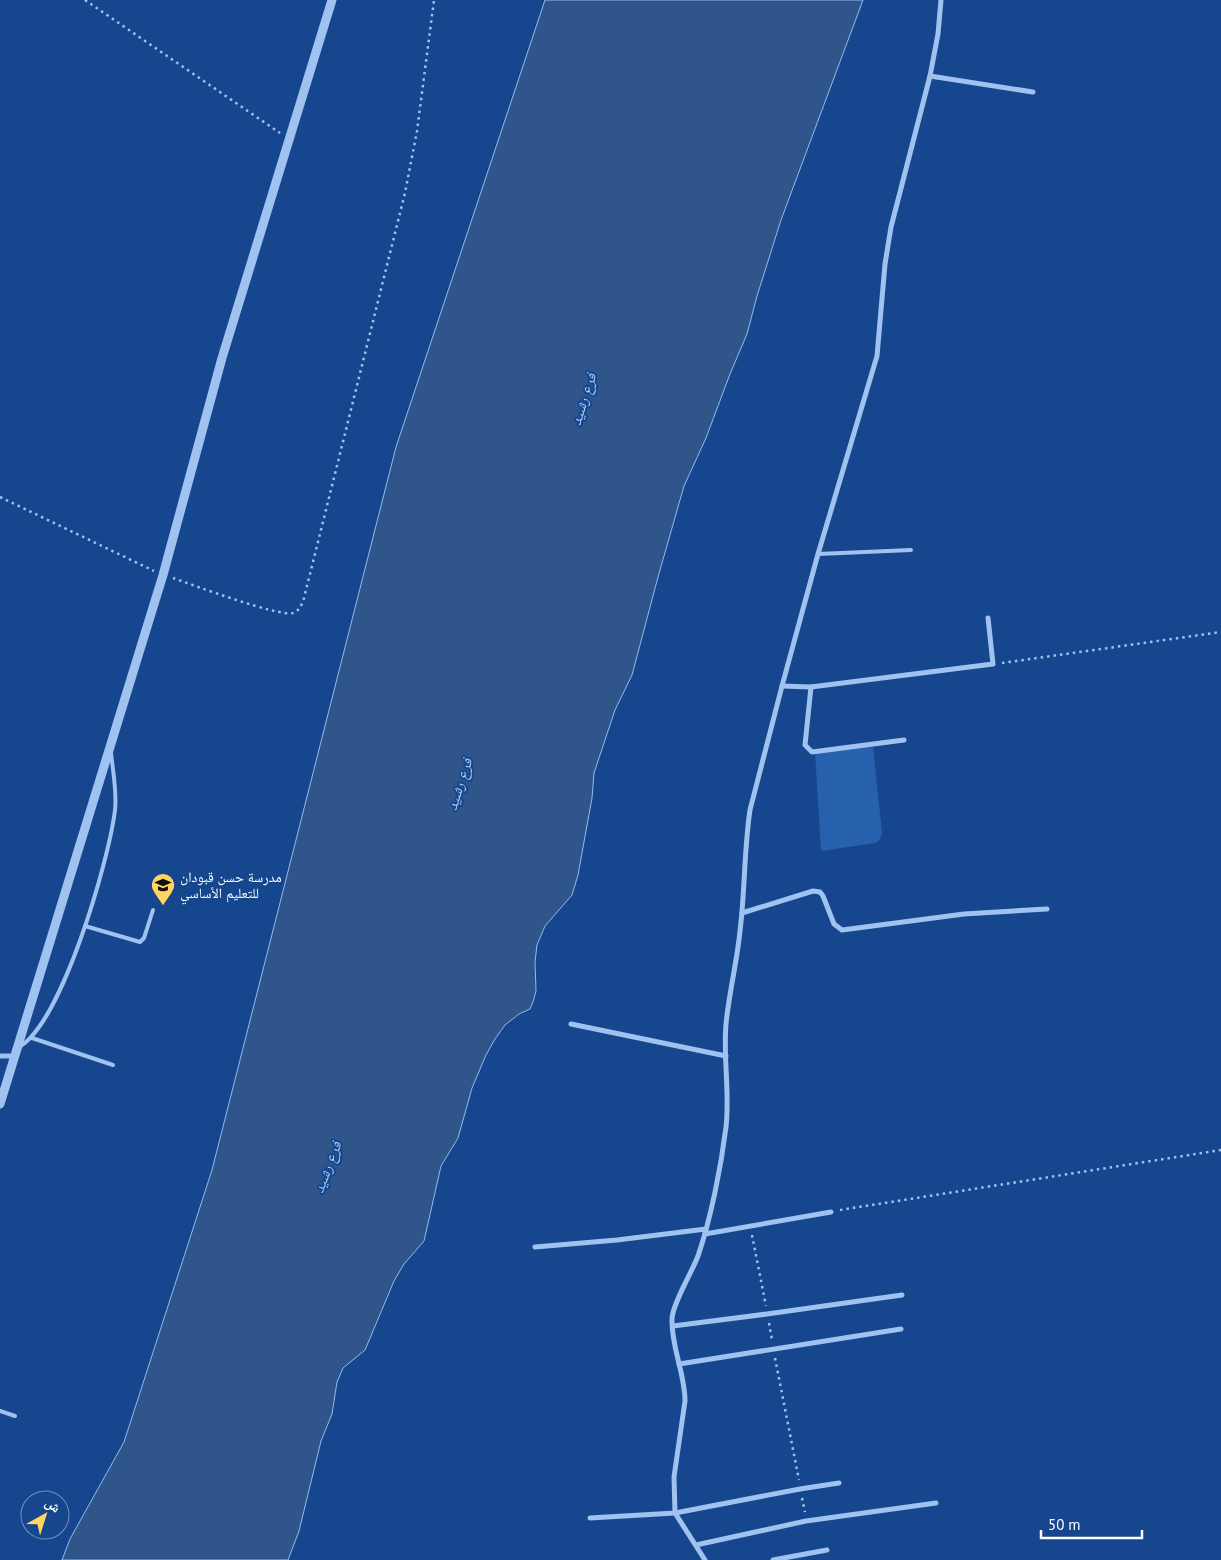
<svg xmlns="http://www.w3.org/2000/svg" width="1221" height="1560" font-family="'PT Sans','Noto Naskh Arabic',sans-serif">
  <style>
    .green { fill: #2760ad }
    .water { fill: #30558a; stroke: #91bcf3 }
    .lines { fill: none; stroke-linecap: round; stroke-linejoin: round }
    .path { stroke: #9fc2f0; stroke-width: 2.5; stroke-dasharray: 2.5 4; stroke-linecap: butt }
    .service { stroke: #9fc2f0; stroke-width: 4 }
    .minor { stroke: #9fc2f0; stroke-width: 5 }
    .tertiary { stroke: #9fc2f0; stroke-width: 9 }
    .labels { text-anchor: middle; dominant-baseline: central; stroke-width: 4; stroke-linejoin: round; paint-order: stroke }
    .poi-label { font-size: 14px; fill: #fff; stroke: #15468e; text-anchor: start }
    .water-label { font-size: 15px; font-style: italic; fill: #abccf7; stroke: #15468e }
  </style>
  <rect width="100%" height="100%" fill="#15468e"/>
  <polygon class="green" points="873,746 882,833 880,839 876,843 821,851 815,753"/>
  <polygon class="water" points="545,0 863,0 781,220 757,296 747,334 730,374 706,438 684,486 658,577 632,675 615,710 594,773 592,798 578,875 572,895 545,926 537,945 535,962 536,991 533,1002 530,1009 519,1014 505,1025 495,1039 486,1055 472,1088 458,1138 441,1166 424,1241 404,1264 394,1281 365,1350 343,1368 337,1382 332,1414 321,1441 299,1531 288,1560 62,1560 70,1539 124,1442 212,1170 396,447"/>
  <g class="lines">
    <g class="path">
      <polyline points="85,0 280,133"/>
      <polyline points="0,497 154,571"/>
      <path d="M173 578C193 585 279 617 293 613 299 611 300 607 303 602L405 193 417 131 434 0"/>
      <polyline points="1002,663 1221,632"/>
      <polyline points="840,1210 1221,1150"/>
      <polyline points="752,1235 766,1306"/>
      <polyline points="769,1323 772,1340"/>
      <polyline points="775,1358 799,1480"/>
      <polyline points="802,1498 805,1512"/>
    </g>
    <g class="service">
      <polyline points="818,554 911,550"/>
      <polyline points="85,926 140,942 144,938 153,910"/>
      <polyline points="32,1038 113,1065"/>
      <path d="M19 1047C62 1023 109 860 115 810 117 791 113 772 111 753"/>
      <polyline points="0,1411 15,1416"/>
    </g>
    <g class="minor">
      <polyline points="930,76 1033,92"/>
      <polyline points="782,686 811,687 993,664 988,618"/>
      <polyline points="811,687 805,745 812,752 904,740"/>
      <polyline points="742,913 813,891 820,892 823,896 834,924 842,930 964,914 1047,909"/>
      <polyline points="571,1024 726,1056"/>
      <polyline points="0,1056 15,1056"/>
      <polyline points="705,1234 831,1212"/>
      <polyline points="535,1247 617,1240 706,1229"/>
      <polyline points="673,1326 767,1314 902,1295"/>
      <polyline points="679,1364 901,1329"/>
      <polyline points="590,1518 675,1513 800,1489 839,1483"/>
      <polyline points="696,1545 806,1521 936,1503"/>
      <path d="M705 1560 675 1513 674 1477 685 1401C685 1373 671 1347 672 1319 672 1305 692 1272 698 1256 711 1218 721 1167 726 1127 730 1093 723 1058 726 1024 729 993 737 962 740 931 745 891 744 850 750 810L782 686 818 554 877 356 885 264 891 227 930 76 938 34 941 0"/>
      <polyline points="773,1560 827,1550"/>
    </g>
    <polyline class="tertiary" points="0,1104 163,575 222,358 332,0"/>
  </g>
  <defs>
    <g id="school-pin" transform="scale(1.25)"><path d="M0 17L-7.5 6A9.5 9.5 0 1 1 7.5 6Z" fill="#ffd55f" stroke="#15468e"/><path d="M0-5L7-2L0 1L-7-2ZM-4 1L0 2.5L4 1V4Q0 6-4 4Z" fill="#111"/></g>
  </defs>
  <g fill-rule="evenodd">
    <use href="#school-pin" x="163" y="885"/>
  </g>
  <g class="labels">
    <g class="poi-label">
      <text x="180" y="877">مدرسة حسن قبودان<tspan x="180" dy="16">للتعليم الأساسي</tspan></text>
    </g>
    <g class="water-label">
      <text transform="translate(583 399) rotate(-72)">فرع رشيد</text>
      <text transform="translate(459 784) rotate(-72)">فرع رشيد</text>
      <text transform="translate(327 1167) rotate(-69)">فرع رشيد</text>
    </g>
  </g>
  <g transform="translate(45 1515) rotate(39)"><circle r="24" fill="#15468e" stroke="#7390bb"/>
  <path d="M0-4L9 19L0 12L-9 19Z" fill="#ffd55f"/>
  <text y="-8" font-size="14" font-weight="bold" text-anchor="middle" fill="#ffffff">ش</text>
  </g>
  <path d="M1041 1530v8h101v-8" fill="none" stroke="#ffffff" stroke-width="2.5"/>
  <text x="1048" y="1530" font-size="15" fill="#ffffff" stroke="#15468e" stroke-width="4" paint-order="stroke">50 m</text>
</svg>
